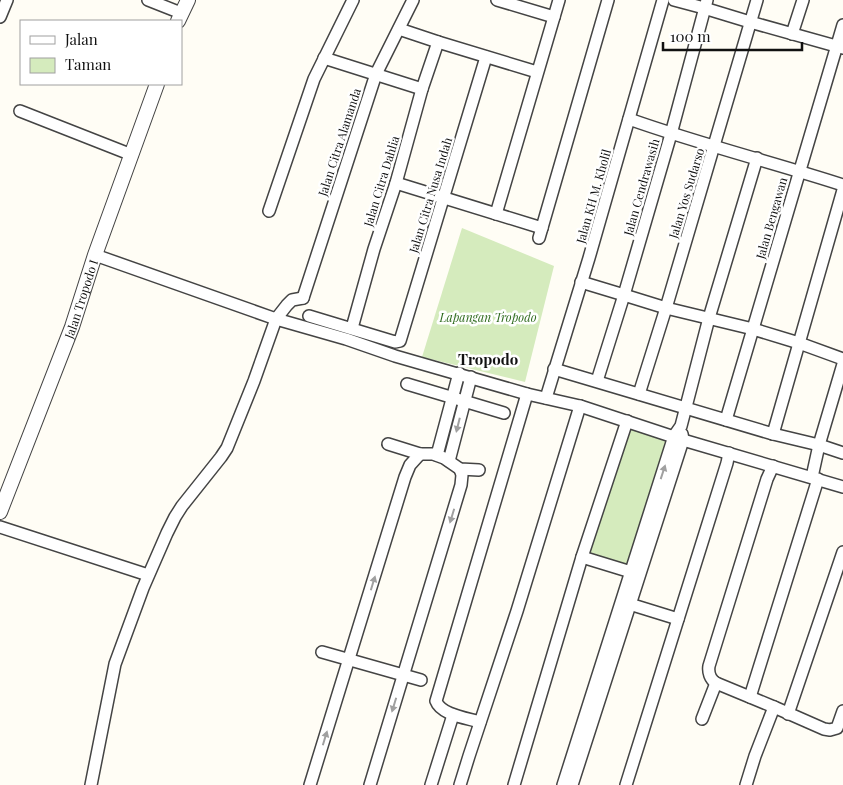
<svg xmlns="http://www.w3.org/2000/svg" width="843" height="785" font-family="'Playfair Display',serif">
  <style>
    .green { fill: #d5ebbd }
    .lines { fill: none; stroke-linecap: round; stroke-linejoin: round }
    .minor-casing { stroke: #444; stroke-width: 14 }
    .tertiary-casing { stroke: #444; stroke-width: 16 }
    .minor { stroke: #fff; stroke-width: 11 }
    .tertiary { stroke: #fff; stroke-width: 14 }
    .oneway { fill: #a0a0a0 }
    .labels { text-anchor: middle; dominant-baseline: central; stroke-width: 5; stroke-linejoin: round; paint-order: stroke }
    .street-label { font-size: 12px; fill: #111; stroke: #fff }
    .park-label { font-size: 12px; font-style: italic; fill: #2f6b1f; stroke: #fff }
    .quarter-label { font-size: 15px; font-weight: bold; fill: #111; stroke: #fff }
  </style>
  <rect width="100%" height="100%" fill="#fffdf5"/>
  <g class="green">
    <polygon points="462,228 554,266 525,382 422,357"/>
    <polygon points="627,421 674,436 631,572 582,557"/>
  </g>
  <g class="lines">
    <g class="minor-casing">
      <g id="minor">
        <polyline points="148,0 181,13"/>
        <polyline points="497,0 554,17"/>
        <polyline points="674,0 704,8 750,22 843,48"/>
        <polyline points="0,17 7,0"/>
        <polyline points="399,29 438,42 537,72"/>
        <polyline points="792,34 803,0"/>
        <polyline points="324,58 422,89"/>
        <polyline points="20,111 132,155"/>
        <path d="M629 119C699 144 772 162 843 185"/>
        <polyline points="396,183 542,228"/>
        <polyline points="269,211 314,79 353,0"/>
        <polyline points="496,214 559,0"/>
        <polyline points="539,238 608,0"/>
        <polyline points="95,255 276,319 346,339 395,356 527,394 580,406 683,440 843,487"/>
        <polyline points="581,282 624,295 666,308 753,329 799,343 843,359"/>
        <polyline points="303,298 376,74 413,0"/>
        <polyline points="309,316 395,342 400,341 486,57"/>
        <polyline points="352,328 374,249 396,183 422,89 438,42"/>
        <polyline points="554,369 773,434 819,445 843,453"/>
        <polyline points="597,381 624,295 671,134 707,0"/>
        <polyline points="407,384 504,413"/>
        <polyline points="639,394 666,308 757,0"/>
        <polyline points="546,398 589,258 663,0"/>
        <polyline points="726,420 843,25"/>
        <polyline points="773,434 843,190"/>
        <polyline points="388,444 420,454 433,454 444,458 460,469 479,470"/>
        <polyline points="437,455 459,373"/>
        <polyline points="449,461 471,377"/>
        <path d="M773 466 767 479 709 666C708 672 710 679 716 683L774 707 824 729 830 730 837 728 843 711"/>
        <polyline points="812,477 819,445 843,364"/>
        <polyline points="0,527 148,575"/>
        <polyline points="582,557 631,572"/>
        <polyline points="623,602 678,619"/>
        <polyline points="322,652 421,680"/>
        <polyline points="750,697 818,479"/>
        <polyline points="788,714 843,552"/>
        <polyline points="702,719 716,683"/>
        <path d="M480 722C467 718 441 715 436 701L527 394"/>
        <polyline points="91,785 115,664 143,588 167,533 175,517 182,506 221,457 227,448 254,381 276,319 287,305 292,300 303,298"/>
        <polyline points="310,785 405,477 410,465 420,454"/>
        <polyline points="370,785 461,485 462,475 460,469"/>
        <polyline points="431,785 453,715"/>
        <polyline points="460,785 469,756 517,611 580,406"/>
        <polyline points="514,785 582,557 627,421"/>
        <polyline points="563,785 674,436 681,426 709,318 757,158"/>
        <polyline points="572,785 683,440 682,434"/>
        <polyline points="626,785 727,463 729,453"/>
        <polyline points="746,785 755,756 774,707"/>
      </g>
    </g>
    <g class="tertiary-casing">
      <g id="tertiary">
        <polyline points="178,21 188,0"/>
        <path id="s1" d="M0 512 72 327 95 255 157 84"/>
      </g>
    </g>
    <use href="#minor" class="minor"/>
    <use href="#tertiary" class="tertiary"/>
  </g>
  <defs><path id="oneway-solid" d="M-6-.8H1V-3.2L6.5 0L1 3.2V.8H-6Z" transform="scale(1.25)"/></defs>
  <g class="oneway">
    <use href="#oneway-solid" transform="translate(458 425) rotate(104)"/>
    <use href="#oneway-solid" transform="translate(663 472) rotate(-72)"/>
    <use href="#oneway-solid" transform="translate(452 516) rotate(107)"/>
    <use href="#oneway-solid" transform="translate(373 583) rotate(-73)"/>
    <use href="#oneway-solid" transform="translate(394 705) rotate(107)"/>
    <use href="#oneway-solid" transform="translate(325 738) rotate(-73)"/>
  </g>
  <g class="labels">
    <g class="street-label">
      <text transform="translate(339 142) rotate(-72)">Jalan Citra Alamanda</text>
      <text transform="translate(381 181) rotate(-73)">Jalan Citra Dahlia</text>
      <text transform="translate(641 187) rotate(-74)">Jalan Cendrawasih</text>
      <text transform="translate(686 193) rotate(-73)">Jalan Yos Sudarso</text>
      <text transform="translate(430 195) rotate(-73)">Jalan Citra Nusa Indah</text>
      <text transform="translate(593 196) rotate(-74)">Jalan KH M. Kholil</text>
      <text transform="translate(771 218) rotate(-74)">Jalan Bengawan</text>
      <text stroke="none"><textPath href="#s1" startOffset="228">Jalan Tropodo I</textPath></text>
    </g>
    <g class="park-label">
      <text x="488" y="317">Lapangan Tropodo</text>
    </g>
    <g class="quarter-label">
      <text x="488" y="359">Tropodo</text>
    </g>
  </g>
  <rect x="20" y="20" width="162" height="65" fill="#ffffff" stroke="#a0a0a0"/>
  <rect x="30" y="36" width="25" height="8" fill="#ffffff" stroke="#a0a0a0"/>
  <text x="65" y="45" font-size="15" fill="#111111">Jalan</text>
  <rect x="30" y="58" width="25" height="15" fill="#d5ebbd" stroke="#a0a0a0"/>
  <text x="65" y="70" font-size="15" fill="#111111">Taman</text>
  <path d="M663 42v8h139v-8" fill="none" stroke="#111111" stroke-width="2.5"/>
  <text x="670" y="42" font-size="15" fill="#111111" stroke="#ffffff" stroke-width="4" paint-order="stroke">100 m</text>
</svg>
